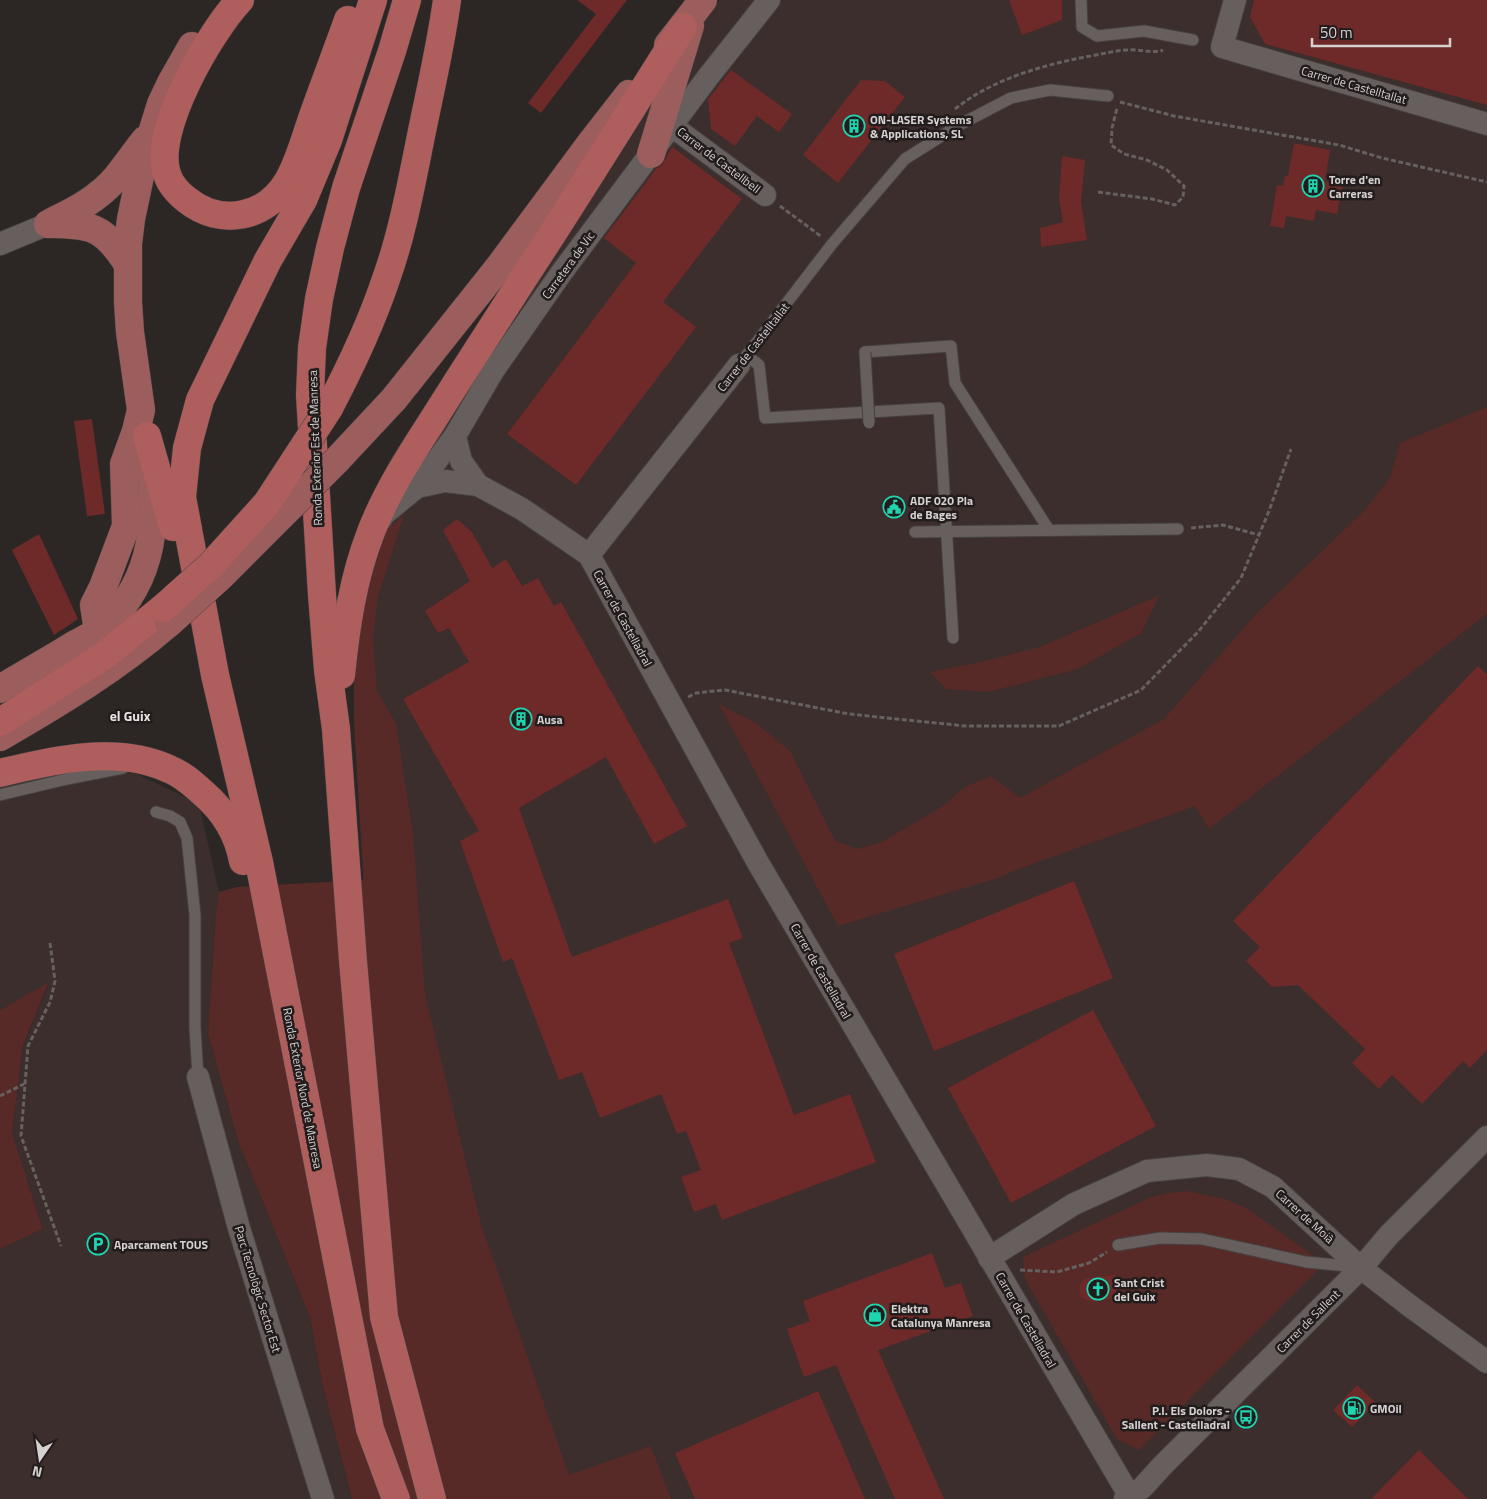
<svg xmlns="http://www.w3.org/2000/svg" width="1487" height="1499" font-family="'Titillium Web',sans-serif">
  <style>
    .built { fill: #3b2e2c }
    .green { fill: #572a28 }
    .building { fill: #6d2a29 }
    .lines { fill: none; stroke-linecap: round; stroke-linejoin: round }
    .service-casing { stroke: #464140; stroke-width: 13 }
    .minor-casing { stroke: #464140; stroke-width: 24 }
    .primary-casing { stroke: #464140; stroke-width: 29 }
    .trunk-casing { stroke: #464140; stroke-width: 29 }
    .path { stroke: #66605f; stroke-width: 3; stroke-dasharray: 5 2.5; stroke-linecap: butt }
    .service { stroke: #665f5e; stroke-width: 11 }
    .minor { stroke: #665f5e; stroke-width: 22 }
    .primary { stroke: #9c5e5c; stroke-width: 28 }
    .trunk { stroke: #ae5e5c; stroke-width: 28 }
    .service-bridge-casing { stroke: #464140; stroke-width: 13; stroke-linecap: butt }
    .primary-bridge-casing { stroke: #464140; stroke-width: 29; stroke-linecap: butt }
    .trunk-bridge-casing { stroke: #464140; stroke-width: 29; stroke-linecap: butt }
    .service-bridge { stroke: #665f5e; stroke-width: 11 }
    .primary-bridge { stroke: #9c5e5c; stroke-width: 28 }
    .trunk-bridge { stroke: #ae5e5c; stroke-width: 28 }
    .labels { text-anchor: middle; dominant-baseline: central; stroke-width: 5; stroke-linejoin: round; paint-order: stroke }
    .street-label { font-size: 12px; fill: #d5d1d0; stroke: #221c1c }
    .poi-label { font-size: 12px; font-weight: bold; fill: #d5d1d0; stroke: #221c1c; text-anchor: start }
    .neighbourhood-label { font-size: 14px; font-weight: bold; fill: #ebe2e1; stroke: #221c1c }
  </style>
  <rect width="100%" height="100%" fill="#2c2625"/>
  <g class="built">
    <polygon points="720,0 1487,0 1487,1499 455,1499 371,1023 354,723 354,654 363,586 402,486 696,28"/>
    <polygon points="108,768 137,774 199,804 219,892 216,911 208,1034 238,1141 310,1318 323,1387 352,1499 0,1499 0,1249 43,1229 12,1133 23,1045 49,983 0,1010 0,786 50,774"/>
  </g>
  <g class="green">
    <polygon points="1487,407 1487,614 1209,829 1195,806 1021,868 998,878 838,926 719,704 756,723 790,751 835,841 858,849 882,842 940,808 965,787 991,776 1020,798 1164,719 1256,614 1365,510 1390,478 1400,443"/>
    <polygon points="404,515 378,597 373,638 377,691 396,723 413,834 425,994 481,1224 569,1475 651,1446 671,1499 352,1499 323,1387 310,1318 238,1141 208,1034 216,911 219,892 237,887 364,880 354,723 354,654 363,586 382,533"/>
    <polygon points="1160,595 1141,633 1078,669 987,692 946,689 930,672 981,662 1040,647"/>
    <polygon points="49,982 23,1045 12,1133 43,1229 0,1249 0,1010"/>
    <polygon points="1188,1191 1228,1200 1248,1209 1311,1254 1317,1271 1139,1450 1117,1439 1025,1279 1023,1257 1149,1198 1169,1193"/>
  </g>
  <g class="building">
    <polygon points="577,0 627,0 541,113 528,103 596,14"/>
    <polygon points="1009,0 1062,0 1062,20 1022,35"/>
    <polygon points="1254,0 1487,0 1487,105 1265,44 1250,17"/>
    <polygon points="731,70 792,114 779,132 757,116 735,146 711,129 708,99"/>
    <polygon points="861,80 885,81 905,97 838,183 803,155"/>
    <polygon points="1294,143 1330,150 1325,181 1343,185 1337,214 1316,210 1314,221 1286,216 1284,228 1270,226 1277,185 1283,186 1285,176 1288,176"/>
    <polygon points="672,147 742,199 663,302 696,327 576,485 507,434 636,263 604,238 656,169 662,165"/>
    <polygon points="1062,156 1085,160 1081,202 1087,240 1041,247 1040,228 1063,222 1059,199"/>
    <polygon points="92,419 105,514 87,516 74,421"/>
    <polygon points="457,519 472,532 492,568 506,559 522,586 538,578 554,606 561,602 687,826 654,844 606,757 519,808 572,957 728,899 743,938 729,943 794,1115 850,1094 876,1162 722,1220 716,1204 694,1212 681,1177 701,1170 686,1131 677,1134 661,1094 600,1118 582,1072 559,1080 512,958 503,962 460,841 479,831 403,699 469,662 449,628 438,633 425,611 470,581 443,530"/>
    <polygon points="39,534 78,619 54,635 12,550"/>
    <polygon points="1478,666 1487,674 1487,1050 1470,1068 1463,1061 1422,1104 1392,1075 1379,1089 1352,1063 1365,1049 1298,985 1272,987 1246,961 1260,947 1233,921"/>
    <polygon points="1074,881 1113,978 934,1051 894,954"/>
    <polygon points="1093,1010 1156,1126 1011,1203 948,1088"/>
    <polygon points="932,1253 945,1288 961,1283 973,1316 878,1350 944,1499 895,1499 836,1365 804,1377 787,1329 810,1321 803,1301"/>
    <polygon points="1115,1275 1118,1298 1088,1301 1080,1296 1079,1286 1085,1279"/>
    <polygon points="1357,1385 1376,1403 1352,1427 1333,1410"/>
    <polygon points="818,1391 865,1499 695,1499 675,1453"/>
    <polygon points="1419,1450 1468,1499 1371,1499"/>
  </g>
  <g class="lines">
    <g class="service-casing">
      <g id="service">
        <polyline points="1081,0 1082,27 1097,36 1144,31 1193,40"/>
        <polyline points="865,352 951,346 955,383 1049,530"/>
        <polyline points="747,356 759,365 765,418 939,408 953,638"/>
        <polyline points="739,365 832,244 905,159 959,125 1011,98 1050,90 1108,96"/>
        <polyline points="915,532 1178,529"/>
        <polyline points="0,795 67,779 123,768"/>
        <polyline points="156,812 170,816 180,822 187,838 195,915 195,1028 198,1077"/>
        <polyline points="1118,1245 1160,1238 1202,1239 1306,1262 1357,1267"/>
      </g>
    </g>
    <g class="minor-casing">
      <g id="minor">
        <polyline points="1235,0 1222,47 1487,124"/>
        <polyline points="672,126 765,195"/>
        <polyline points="0,244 48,224"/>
        <polyline points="455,436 461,461 478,485"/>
        <polyline points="417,487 445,481 478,485 522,509 589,555 757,861 1129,1495"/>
        <polyline points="380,520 384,514 417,487 455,436 493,371 562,272 708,77 769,0"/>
        <polyline points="589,555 739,365"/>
        <polyline points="198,1077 239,1228 323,1499"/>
        <polyline points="989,1258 1074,1204 1147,1171 1207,1165 1239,1169 1273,1187 1361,1268 1410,1306 1487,1362"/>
        <polyline points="1125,1499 1142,1488 1163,1465 1361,1268 1389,1235 1487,1137"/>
      </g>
    </g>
    <g class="primary-casing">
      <g id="primary">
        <polyline points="668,45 703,0"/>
        <polyline points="651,154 690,26"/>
        <path d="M48 224C65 215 84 207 99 194 118 180 130 158 145 140"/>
        <path d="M49 224C91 224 104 227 127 263"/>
        <polyline points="337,460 394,399 499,267 590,144 629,94"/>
        <polyline points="98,631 94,605 103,587 126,526 124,464 136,431 141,410 130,332 128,302 128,244 131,219 143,162 161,104 171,83 192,46"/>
        <path d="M0 689C24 674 48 661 72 646 81 641 90 637 98 631 150 589 158 530 151 468"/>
        <path d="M0 737C59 703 117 668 169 623"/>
      </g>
    </g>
    <g class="trunk-casing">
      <g id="trunk">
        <path d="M240 0C210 32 152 131 167 174 170 184 179 194 187 200 221 227 266 218 288 181 300 160 306 135 314 113 325 82 337 51 348 20"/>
        <polyline points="373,0 328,140 303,200 268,260 200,400 187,448 182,497 215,675 259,862 370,1429 396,1499"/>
        <polyline points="407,0 392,51 346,188 330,248 319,299 312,348 310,395 322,595 328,670 336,729 353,961 384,1317 432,1499"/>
        <path d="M329 408C351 366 371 324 386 279 403 232 412 180 422 131 431 87 441 44 447 0"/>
        <polyline points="147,436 173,527"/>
        <path d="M341 675C346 626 353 578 371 532 386 493 409 457 431 423 463 372 495 323 527 273 580 192 631 109 683 27"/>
        <polyline points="0,722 105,655 163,608"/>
        <path d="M0 773C53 760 117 745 169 769 182 774 193 784 203 793 223 810 238 834 243 861"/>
      </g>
    </g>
    <g class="path">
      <polyline points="1120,102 1174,116 1339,145 1382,158 1487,182"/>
      <path d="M955 109C994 78 1046 64 1096 55 1107 53 1118 50 1129 50 1141 49 1152 54 1163 50"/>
      <polyline points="1098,192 1152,199 1175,205 1183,197 1184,186 1167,170 1147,160 1124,154 1111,145 1112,128 1117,108"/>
      <polyline points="780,206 822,237"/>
      <polyline points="1191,528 1223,525 1259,535"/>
      <polyline points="688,697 696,693 725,690 849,714 965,726 1059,726 1141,690 1198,632 1241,578 1269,511 1291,449"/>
      <polyline points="50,943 55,981 50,1002 28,1046 21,1136 61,1246"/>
      <polyline points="0,1096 24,1084"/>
      <polyline points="1020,1270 1057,1272 1089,1263 1107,1252"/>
    </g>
    <use href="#service" class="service"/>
    <use href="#minor" class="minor"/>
    <use href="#primary" class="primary"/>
    <use href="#trunk" class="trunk"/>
    <g class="service-bridge-casing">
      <polyline id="service-bridge" points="865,352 869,423"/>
    </g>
    <g class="primary-bridge-casing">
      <polyline id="primary-bridge" points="169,623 221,576 337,460"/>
    </g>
    <g class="trunk-bridge-casing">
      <polyline id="trunk-bridge" points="163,608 211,565 267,503 329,408"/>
    </g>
    <use href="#service-bridge" class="service-bridge"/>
    <use href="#primary-bridge" class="primary-bridge"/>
    <use href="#trunk-bridge" class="trunk-bridge"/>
  </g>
  <defs>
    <g id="building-ring" transform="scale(1.125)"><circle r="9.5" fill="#221c1c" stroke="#1fd5b0" stroke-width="1.5"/><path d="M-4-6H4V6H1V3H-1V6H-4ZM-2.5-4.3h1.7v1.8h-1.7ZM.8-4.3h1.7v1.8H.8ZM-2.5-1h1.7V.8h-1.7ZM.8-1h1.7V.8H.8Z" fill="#1fd5b0"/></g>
    <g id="civic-ring" transform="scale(1.125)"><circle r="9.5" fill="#221c1c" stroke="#1fd5b0" stroke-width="1.5"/><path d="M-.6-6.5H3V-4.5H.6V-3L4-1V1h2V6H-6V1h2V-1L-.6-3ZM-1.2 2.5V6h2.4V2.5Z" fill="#1fd5b0"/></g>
    <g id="parking-ring" transform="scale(1.125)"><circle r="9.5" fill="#221c1c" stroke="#1fd5b0" stroke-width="1.5"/><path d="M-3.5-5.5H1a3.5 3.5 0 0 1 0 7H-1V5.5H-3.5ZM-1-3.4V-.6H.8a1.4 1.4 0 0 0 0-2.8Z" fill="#1fd5b0"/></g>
    <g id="church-ring" transform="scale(1.125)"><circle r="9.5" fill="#221c1c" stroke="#1fd5b0" stroke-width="1.5"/><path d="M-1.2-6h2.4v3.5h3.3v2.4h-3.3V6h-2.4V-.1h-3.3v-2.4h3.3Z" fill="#1fd5b0"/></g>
    <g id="shop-ring" transform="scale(1.125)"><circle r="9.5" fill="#221c1c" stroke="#1fd5b0" stroke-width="1.5"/><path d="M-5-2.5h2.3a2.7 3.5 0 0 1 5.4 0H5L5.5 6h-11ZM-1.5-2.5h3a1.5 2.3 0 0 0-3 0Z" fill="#1fd5b0"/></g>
    <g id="fuel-ring" transform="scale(1.125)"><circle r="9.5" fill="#221c1c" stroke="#1fd5b0" stroke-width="1.5"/><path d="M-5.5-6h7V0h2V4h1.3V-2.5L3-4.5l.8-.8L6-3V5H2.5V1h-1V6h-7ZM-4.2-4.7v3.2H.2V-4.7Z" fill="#1fd5b0"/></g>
    <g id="bus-ring" transform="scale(1.125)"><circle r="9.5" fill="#221c1c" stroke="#1fd5b0" stroke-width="1.5"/><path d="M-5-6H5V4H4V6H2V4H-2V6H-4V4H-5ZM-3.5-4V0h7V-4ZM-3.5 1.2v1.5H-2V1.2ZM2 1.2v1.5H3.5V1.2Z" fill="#1fd5b0"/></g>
  </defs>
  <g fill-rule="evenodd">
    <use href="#building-ring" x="854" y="126"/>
    <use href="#building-ring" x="1313" y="186"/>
    <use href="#civic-ring" x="894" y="507"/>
    <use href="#building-ring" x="521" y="719"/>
    <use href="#parking-ring" x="98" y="1244"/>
    <use href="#church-ring" x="1098" y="1289"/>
    <use href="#shop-ring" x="875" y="1315"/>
    <use href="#fuel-ring" x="1354" y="1408"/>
    <use href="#bus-ring" x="1246" y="1417"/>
  </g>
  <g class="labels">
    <g class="street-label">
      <text transform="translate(1354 85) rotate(16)">Carrer de Castelltallat</text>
      <text transform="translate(719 160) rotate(37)">Carrer de Castellbell</text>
      <text transform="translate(568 265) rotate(-54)">Carretera de Vic</text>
      <text transform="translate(753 347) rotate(-52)">Carrer de Castelltallat</text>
      <text transform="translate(315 448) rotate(-92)">Ronda Exterior Est de Manresa</text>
      <text transform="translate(623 618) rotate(61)">Carrer de Castelladral</text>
      <text transform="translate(821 971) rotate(60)">Carrer de Castelladral</text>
      <text transform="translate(303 1088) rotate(79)">Ronda Exterior Nord de Manresa</text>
      <text transform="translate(1305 1216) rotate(42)">Carrer de Moià</text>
      <text transform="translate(258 1289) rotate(73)">Parc Tecnològic Sector Est</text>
      <text transform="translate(1026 1320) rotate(60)">Carrer de Castelladral</text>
      <text transform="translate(1308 1321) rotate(-45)">Carrer de Sallent</text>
    </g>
    <g class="poi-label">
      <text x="870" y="119">ON-LASER Systems<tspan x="870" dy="14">&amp; Applications, SL</tspan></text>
      <text x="1329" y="179">Torre d'en<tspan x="1329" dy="14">Carreras</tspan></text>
      <text x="910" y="500">ADF 020 Pla<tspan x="910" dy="14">de Bages</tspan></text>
      <text x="537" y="719">Ausa</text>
      <text x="114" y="1244">Aparcament TOUS</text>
      <text x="1114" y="1282">Sant Crist<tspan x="1114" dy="14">del Guix</tspan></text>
      <text x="891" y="1308">Elektra<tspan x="891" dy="14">Catalunya Manresa</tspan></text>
      <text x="1370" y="1408">GMOil</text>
      <text x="1230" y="1410" text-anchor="end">P.I. Els Dolors -<tspan x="1230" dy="14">Sallent - Castelladral</tspan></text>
    </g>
    <g class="neighbourhood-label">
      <text x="130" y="715">el Guix</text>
    </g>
  </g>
  <g transform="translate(40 1459) rotate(193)" stroke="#221c1c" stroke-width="4" paint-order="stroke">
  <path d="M0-4L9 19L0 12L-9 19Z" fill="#d5d1d0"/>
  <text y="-8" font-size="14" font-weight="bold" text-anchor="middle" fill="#d5d1d0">N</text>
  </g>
  <path d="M1312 38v8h138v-8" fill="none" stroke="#d5d1d0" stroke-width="2.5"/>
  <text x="1320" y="38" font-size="15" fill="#d5d1d0" stroke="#221c1c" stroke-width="4" paint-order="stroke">50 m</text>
</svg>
